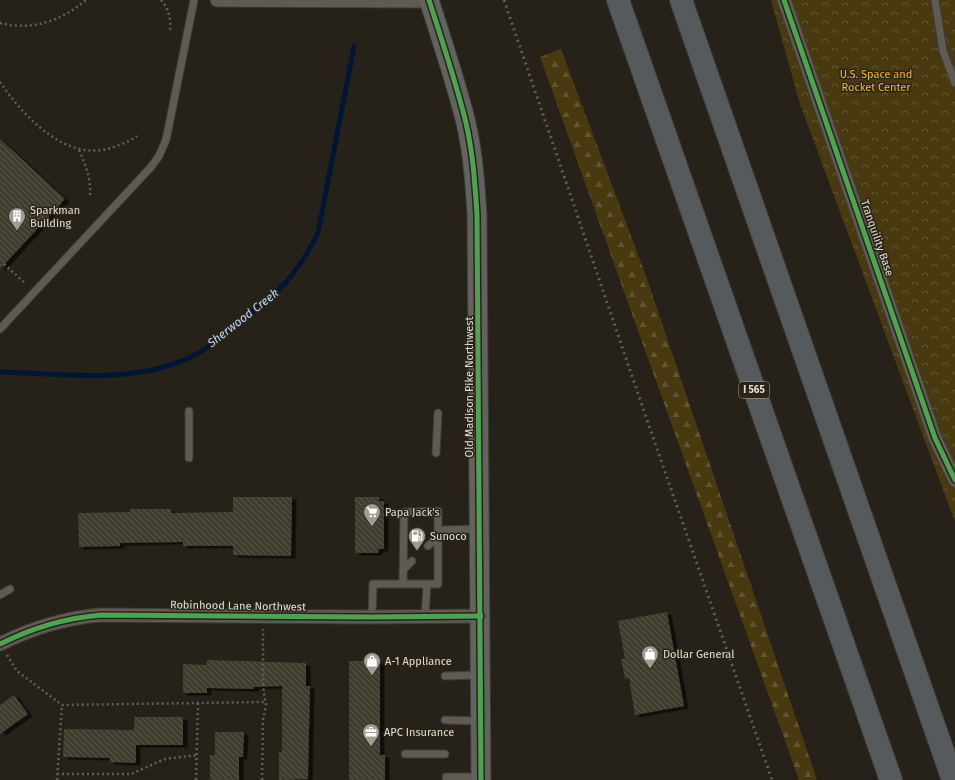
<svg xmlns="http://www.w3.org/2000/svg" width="955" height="780" font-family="'Fira Sans',sans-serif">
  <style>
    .forest { fill: url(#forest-firs) }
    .park { fill: url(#park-crowns) }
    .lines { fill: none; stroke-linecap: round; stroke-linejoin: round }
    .stream { stroke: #031535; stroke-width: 5 }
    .building { fill: url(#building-back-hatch); filter: url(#shadow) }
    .lane-casing { stroke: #403d37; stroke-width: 9 }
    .street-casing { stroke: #403d37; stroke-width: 15 }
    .secondary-casing { stroke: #403d37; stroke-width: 21 }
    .highway-casing { stroke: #403d37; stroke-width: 24 }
    .path { stroke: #625f5a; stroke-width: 2.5; stroke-dasharray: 2 3; stroke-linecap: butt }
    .lane { stroke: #5e5b55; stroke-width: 7 }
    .street { stroke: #5e5b55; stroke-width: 13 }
    .secondary { stroke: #626260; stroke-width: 19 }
    .highway { stroke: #575a5d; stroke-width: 22 }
    .rail { stroke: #615e57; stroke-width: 3; stroke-dasharray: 2 4; stroke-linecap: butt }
    .cycleway-casing { stroke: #2a2416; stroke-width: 8 }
    .cycleway { stroke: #4ca352; stroke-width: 5 }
    .labels { text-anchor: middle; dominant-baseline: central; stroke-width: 3; stroke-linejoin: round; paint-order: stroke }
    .shield { fill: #2a2416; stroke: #aaa69b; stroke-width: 1 }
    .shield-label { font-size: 10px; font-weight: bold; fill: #e1ddd4 }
    .park-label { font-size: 11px; fill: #f0bd27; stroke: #2a2416 }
    .poi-label { font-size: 11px; fill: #e1ddd4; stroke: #2a2416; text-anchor: start }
    .street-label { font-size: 11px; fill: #e1ddd4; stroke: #2a2416 }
    .water-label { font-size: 12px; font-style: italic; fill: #b8d6fd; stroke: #2a2416 }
  </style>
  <defs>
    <pattern id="forest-firs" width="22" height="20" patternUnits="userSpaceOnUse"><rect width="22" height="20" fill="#493911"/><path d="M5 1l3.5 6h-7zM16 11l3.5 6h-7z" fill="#635533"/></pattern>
    <pattern id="park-crowns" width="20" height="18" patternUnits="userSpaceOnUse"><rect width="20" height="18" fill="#493911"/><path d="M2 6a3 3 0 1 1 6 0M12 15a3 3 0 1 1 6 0" fill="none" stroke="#635533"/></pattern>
    <pattern id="building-back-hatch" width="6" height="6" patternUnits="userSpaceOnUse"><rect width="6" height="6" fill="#413c2e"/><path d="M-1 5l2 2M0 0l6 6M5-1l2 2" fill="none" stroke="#5c584b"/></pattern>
    <filter id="shadow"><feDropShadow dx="4.5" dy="2.5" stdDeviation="0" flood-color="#0009"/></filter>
  </defs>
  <rect width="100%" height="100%" fill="#26221a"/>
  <polygon class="forest" points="561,49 646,276 817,780 799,780 540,57"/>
  <polygon class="park" points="771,0 955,0 955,522 800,104"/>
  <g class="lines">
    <path class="stream" d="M0 372C64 374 136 385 195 355 211 347 227 332 241 321 279 293 297 275 318 233L354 46"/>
  </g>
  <g class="building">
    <polygon points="0,139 65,199 0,269"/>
    <polygon points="233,497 292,497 291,556 233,555 233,546 183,546 183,542 120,543 120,546 79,547 78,513 130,512 130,509 171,509 171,513 233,512"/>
    <polygon points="355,497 379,497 379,501 384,501 384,549 379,549 378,553 355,553"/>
    <polygon points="667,612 684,706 635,715 629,678 625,679 621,659 625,659 618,621"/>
    <polygon points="207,660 306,663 306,686 310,686 308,779 279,780 279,752 282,752 282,686 254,687 254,689 207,688 207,693 183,693 183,664 206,665"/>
    <polygon points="349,661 380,661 380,755 385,755 385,780 349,780"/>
    <polygon points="14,695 28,714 0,734 0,705"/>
    <polygon points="134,717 183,717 183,745 136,745 136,763 110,762 110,758 63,757 64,729 134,730"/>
    <polygon points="215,732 244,732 243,757 239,757 239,780 210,780 210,755 215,755"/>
  </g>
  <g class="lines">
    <g class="lane-casing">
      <g id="lane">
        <polyline points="935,0 943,51 955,83"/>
        <polyline points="0,329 151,167 159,156 166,140 194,0"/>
        <polyline points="189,411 189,458"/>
        <polyline points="436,453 438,413"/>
        <polyline points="438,530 478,529"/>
        <polyline points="428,546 438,537"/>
        <polyline points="403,570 412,561"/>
        <polyline points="0,595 10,589"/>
        <polyline points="372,617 373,584 438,584 438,511 404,512 403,584"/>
        <polyline points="425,617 427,584"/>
        <polyline points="445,676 479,675"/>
        <polyline points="445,720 479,721"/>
        <polyline points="405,754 445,754"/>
        <polyline points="446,777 479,777"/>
      </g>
    </g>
    <g class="street-casing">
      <g id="street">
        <polyline points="217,0 429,1"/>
        <polyline points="784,0 935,438 955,480"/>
        <path d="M0 644C32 628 65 618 101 615L372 617 481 616"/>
      </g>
    </g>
    <g class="secondary-casing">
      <path id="secondary" d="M429 0C442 41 456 82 466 123 473 153 475 184 477 215L481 780"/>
    </g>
    <g class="highway-casing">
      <g id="highway">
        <polyline points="618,0 891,780"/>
        <polyline points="681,0 953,780"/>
      </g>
    </g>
    <g class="path">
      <path d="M161 0C169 9 171 19 170 31"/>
      <path d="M0 23C32 31 61 21 86 0"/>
      <path d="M0 82C24 117 67 164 114 147 122 144 131 141 137 136"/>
      <path d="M79 150C86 166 91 179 90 197"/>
      <polyline points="4,264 26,284"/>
      <polyline points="7,655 17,671 62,705 266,702"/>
      <polyline points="57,774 131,774 165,759 198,755"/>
      <polyline points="57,780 62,705"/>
      <polyline points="196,780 198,703"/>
      <polyline points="262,780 263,720 266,705 263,687 263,629"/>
    </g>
    <use href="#lane" class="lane"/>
    <use href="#street" class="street"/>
    <use href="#secondary" class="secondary"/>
    <use href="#highway" class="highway"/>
    <polyline class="rail" points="504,0 646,417 772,780"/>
    <g class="cycleway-casing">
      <g id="cycleway">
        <path d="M429 0C442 41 456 82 466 123 473 153 475 184 477 215L481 780"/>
        <polyline points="784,0 935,438 955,480"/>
        <path d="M0 644C32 628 65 618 101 615L372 617 481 616"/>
      </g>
    </g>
    <use href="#cycleway" class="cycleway"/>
  </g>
  <defs>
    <g id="building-pin" transform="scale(0.9)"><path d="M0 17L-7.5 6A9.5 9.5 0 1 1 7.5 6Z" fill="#a09c93" stroke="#2a2416"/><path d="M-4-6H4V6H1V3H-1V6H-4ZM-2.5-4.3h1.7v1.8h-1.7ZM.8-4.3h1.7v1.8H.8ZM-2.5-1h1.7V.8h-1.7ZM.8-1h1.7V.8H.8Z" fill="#fff"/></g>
    <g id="supermarket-pin" transform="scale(0.9)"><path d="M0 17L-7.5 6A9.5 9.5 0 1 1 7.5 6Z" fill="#a09c93" stroke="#2a2416"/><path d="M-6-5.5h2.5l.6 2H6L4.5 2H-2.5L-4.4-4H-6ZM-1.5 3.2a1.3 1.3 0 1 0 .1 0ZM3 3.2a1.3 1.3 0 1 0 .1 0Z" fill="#fff"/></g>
    <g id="fuel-pin" transform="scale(0.9)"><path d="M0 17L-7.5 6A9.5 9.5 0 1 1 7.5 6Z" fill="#a09c93" stroke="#2a2416"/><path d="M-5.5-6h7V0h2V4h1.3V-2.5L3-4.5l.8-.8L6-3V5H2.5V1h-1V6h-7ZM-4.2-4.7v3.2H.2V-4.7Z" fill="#fff"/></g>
    <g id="shop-pin" transform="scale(0.9)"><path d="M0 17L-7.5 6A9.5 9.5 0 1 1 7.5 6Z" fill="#a09c93" stroke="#2a2416"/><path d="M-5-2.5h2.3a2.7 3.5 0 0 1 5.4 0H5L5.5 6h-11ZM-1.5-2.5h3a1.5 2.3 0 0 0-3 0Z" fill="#fff"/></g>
    <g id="office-pin" transform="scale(0.9)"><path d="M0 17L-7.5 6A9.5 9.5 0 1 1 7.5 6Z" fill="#a09c93" stroke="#2a2416"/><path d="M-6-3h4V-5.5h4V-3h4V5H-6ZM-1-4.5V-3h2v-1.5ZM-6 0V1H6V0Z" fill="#fff"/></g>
  </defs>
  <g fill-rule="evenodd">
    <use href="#building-pin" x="17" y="216"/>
    <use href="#supermarket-pin" x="372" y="512"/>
    <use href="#fuel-pin" x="417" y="536"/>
    <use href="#shop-pin" x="650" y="654"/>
    <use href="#shop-pin" x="372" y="661"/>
    <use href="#office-pin" x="371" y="732"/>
  </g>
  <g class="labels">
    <rect class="shield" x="739" y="382" width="30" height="16" rx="3"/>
    <g class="shield-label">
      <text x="754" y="390">I 565</text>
    </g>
    <g class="park-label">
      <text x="876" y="74">U.S. Space and<tspan x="876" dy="13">Rocket Center</tspan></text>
    </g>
    <g class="poi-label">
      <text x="30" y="210">Sparkman<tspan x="30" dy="13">Building</tspan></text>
      <text x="385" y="512">Papa Jack's</text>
      <text x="430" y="536">Sunoco</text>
      <text x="663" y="654">Dollar General</text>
      <text x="385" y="661">A-1 Appliance</text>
      <text x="384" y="732">APC Insurance</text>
    </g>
    <g class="street-label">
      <text transform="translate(877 238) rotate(71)">Tranquility Base</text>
      <text transform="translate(469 387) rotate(-90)">Old Madison Pike Northwest</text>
      <text transform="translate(238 606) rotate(1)">Robinhood Lane Northwest</text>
    </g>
    <g class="water-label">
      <text transform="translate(243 318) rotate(-38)">Sherwood Creek</text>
    </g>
  </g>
</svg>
